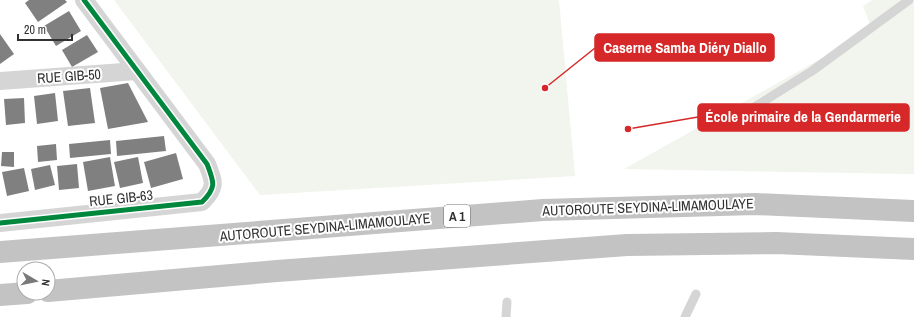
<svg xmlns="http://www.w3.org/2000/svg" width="914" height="317" font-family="'Archivo Narrow',sans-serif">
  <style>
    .grass { fill: #f1f5ed }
    .building { fill: #808080 }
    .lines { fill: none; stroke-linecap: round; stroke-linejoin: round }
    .lane { stroke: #d5d5d5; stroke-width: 9 }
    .street { stroke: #d5d5d5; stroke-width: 18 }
    .highway { stroke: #c3c3c3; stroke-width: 22 }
    .cycleway-casing { stroke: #fff; stroke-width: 8 }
    .cycleway { stroke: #00873e; stroke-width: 5 }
    .labels { text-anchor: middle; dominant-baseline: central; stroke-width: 4; stroke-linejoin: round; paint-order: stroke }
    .shield { fill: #fff; stroke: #6f6f6f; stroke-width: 1 }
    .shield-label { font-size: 13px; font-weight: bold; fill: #313131 }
    .street-label { font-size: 14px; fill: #313131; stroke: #fff }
    .leader { fill: none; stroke: #d62828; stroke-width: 1.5 }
    .callout-dot { fill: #d62828; stroke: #fff; stroke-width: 1.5 }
    .callout { fill: #d62828; stroke: #d62828; stroke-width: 1.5 }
    .callout-label { font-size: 15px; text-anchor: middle; font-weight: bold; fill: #fff }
  </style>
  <rect width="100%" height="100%" fill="#fff"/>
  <g class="grass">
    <polygon points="114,0 559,0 575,176 260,195"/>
    <polygon points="872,0 914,0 914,174 624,169 872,30 863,6"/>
  </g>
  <g class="building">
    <polygon points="29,0 65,0 67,2 38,22 25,3"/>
    <polygon points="69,11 81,31 56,46 44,26"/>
    <polygon points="0,34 14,54 0,64"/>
    <polygon points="87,35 98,52 72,67 62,50"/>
    <polygon points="128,83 148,122 108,129 100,88"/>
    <polygon points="90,88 95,123 68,126 63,91"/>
    <polygon points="55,93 58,121 37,124 34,96"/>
    <polygon points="24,98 25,123 6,125 4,99"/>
    <polygon points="164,136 166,151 117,156 116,141"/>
    <polygon points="110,140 111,154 70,158 69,144"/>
    <polygon points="56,144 57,160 38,162 37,146"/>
    <polygon points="2,152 14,152 14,167 1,166"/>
    <polygon points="176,153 183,179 151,188 144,162"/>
    <polygon points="110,157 115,186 88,191 83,162"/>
    <polygon points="138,157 143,183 120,188 114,162"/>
    <polygon points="77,164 79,188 59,190 57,166"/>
    <polygon points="50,165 55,185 35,190 31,169"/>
    <polygon points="24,168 29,191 7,196 2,172"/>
  </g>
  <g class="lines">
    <g class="lane">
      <polyline points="740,116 812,71 909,0"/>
      <polyline points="506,317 507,302"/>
      <polyline points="685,317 696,294"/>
    </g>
    <g class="street">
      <polyline points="0,81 137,71"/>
      <path d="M0 223 202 202C217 187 214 182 207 164L84 0"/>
    </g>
    <g class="highway">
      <polyline points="0,252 543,210 755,204 914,211"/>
      <polyline points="48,291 277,271 627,245 776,243 914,249"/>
      <polyline points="0,295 27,293"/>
    </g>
    <g class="cycleway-casing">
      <path id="cycleway" d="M0 223 202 202C217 187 214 182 207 164L84 0"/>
    </g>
    <use href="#cycleway" class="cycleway"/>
  </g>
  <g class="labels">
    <rect class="shield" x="444" y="205" width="26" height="22" rx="3"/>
    <g class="shield-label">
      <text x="457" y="216">A 1</text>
    </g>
    <g class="street-label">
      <text transform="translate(69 76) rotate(-4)">RUE GIB-50</text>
      <text transform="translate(121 198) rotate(-6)">RUE GIB-63</text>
      <text transform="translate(648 207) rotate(-2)">AUTOROUTE SEYDINA-LIMAMOULAYE</text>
      <text transform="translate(325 227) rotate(-5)">AUTOROUTE SEYDINA-LIMAMOULAYE</text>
    </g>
  </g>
  <path class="leader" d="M545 88L595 48M628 129L698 117"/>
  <g class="callout-dot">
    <circle cx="545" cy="88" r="4"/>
    <circle cx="628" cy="129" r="4"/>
  </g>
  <g class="callout">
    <rect x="595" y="34" width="179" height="27" rx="4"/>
    <rect x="698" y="104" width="211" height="27" rx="4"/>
  </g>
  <g class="callout-label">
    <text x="685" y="53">Caserne Samba Diéry Diallo</text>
    <text x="803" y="122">École primaire de la Gendarmerie</text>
  </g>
  <g transform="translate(36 281) rotate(99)"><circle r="19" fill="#ffffff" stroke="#adadad"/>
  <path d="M0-3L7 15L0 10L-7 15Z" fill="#797979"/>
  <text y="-6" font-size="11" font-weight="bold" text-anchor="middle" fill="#313131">N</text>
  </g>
  <path d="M18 34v6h54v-6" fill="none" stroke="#313131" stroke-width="2"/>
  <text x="24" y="34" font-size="12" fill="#313131" stroke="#ffffff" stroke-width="3" paint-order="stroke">20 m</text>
</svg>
